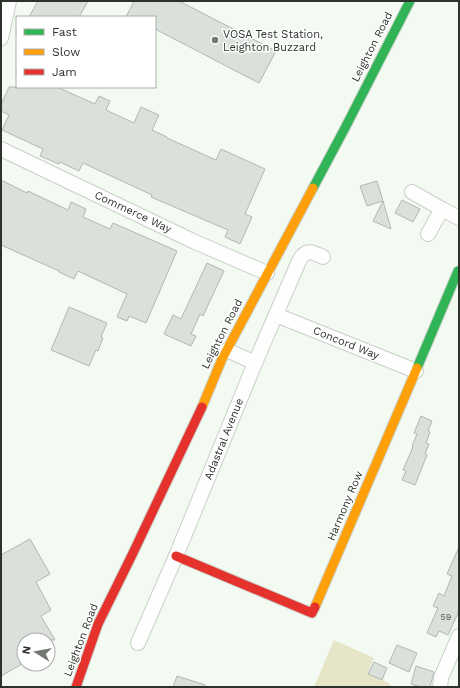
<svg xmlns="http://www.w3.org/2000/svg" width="460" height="688" font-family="'Work Sans',sans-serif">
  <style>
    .green { fill: #e6e5c7 }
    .building { fill: #d9e1da; stroke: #b0b8b2 }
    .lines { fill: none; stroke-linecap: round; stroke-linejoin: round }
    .street-casing { stroke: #cad0c9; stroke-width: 16 }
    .fast-casing { stroke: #cad0c9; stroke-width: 11 }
    .slow-casing { stroke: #cad0c9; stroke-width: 11 }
    .jam-casing { stroke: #cad0c9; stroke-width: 11 }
    .street { stroke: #fdfefd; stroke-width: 14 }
    .fast { stroke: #30b455; stroke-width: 9 }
    .slow { stroke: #ff9f0a; stroke-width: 9 }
    .jam { stroke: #e5322d; stroke-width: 9 }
    .poi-dot { fill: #727971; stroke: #fff; stroke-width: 1.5 }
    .labels { text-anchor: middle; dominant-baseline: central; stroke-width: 3; stroke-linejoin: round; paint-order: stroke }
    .number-label { font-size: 9px; fill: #575e57 }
    .poi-label { font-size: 11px; fill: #2c332b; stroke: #fff; text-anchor: start }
    .street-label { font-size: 11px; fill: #2c332b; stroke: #fff }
  </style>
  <rect width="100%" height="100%" fill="#f3faf2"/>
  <polygon class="green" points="334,640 374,658 367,674 389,683 392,687 314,687"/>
  <g class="building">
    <polygon points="38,1 88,1 79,17 29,17"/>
    <polygon points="134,1 179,1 276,51 259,83 155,29 155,17 126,17"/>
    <polygon points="9,87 57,87 95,104 99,96 110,101 106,110 134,123 141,107 159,115 152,130 167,137 167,138 216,160 221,149 265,169 245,214 252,217 240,244 225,237 228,230 151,197 152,195 83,163 79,171 60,162 59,164 40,156 43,149 2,130 9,115 1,111 1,105"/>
    <polygon points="1,180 27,193 28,191 68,210 71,202 86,209 83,217 110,229 113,223 177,251 146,323 129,316 127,321 117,317 127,294 78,271 74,279 59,272 59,271 1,245"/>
    <polygon points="377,181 383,201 391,229 373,221 383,201 367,206 360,186"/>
    <polygon points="402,200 420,209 413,222 395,213"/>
    <polygon points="207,263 224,271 203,316 200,314 191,334 196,336 191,346 164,334 173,315 181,319"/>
    <polygon points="69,307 107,323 101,337 103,338 98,351 96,350 89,366 51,350"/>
    <polygon points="421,416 432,421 428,431 430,432 426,443 429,444 425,454 427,455 415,485 402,480 406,471 403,470 413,447 412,446 417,434 414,433"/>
    <polygon points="30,539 50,574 36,582 51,610 41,616 55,640 24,640 24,663 1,676 1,555"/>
    <polygon points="459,547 459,611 448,635 439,631 436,637 427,633 438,608 433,606 439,593 444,596 452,576 447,574"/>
    <polygon points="397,645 417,653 409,672 389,663"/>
    <polygon points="374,662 387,668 382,680 368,674"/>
    <polygon points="416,666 434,672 430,687 421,687 411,684"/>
    <polygon points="177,676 205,685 205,687 173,687"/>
  </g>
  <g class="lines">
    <g class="street-casing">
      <g id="street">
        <polyline points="1,38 9,1"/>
        <polyline points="1,149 195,242 267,273"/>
        <polyline points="412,192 442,209"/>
        <polyline points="428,234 442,209 459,218"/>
        <polyline points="276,315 416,371"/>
        <polyline points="227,350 255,363"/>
        <path d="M138 643 176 556 255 363 299 261C306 248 312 252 323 257"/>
        <polyline points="440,687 441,678 459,636"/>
      </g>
    </g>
    <g class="fast-casing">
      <g id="fast">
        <polyline points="313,188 345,128 410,1"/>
        <polyline points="417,368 458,271"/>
      </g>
    </g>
    <g class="slow-casing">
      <g id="slow">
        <polyline points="202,407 222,359 313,188"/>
        <polyline points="315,607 417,368"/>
      </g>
    </g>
    <g class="jam-casing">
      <g id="jam">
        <polyline points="176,556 312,613 315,607"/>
        <polyline points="76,687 98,624 133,553 202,407"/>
      </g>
    </g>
    <use href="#street" class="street"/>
    <use href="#fast" class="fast"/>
    <use href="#slow" class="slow"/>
    <use href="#jam" class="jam"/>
  </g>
  <circle class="poi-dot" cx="215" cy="40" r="4"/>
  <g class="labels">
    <g class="number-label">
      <text x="446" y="617">59</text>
    </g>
    <g class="poi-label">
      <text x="223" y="34">VOSA Test Station,<tspan x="223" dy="13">Leighton Buzzard</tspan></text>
    </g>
    <g class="street-label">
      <text transform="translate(372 47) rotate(-63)">Leighton Road</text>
      <text transform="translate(133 212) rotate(25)">Commerce Way</text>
      <text transform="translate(222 334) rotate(-63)">Leighton Road</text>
      <text transform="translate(346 343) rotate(22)">Concord Way</text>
      <text transform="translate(224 439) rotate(-68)">Adastral Avenue</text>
      <text transform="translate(345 506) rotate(-67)">Harmony Row</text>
      <text transform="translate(81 640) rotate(-69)">Leighton Road</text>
    </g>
  </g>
  <rect width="460" height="688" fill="none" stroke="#2c332b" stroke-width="4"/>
  <rect x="16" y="16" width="140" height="72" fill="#ffffff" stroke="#abadaa"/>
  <rect x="24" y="29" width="20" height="6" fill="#30b455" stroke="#abadaa"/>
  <text x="52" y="36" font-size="12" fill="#2c332b">Fast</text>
  <rect x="24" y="49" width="20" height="6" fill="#ff9f0a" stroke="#abadaa"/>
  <text x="52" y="56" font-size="12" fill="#2c332b">Slow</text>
  <rect x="24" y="69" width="20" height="6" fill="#e5322d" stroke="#abadaa"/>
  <text x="52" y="76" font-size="12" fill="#2c332b">Jam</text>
  <g transform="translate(36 652) rotate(281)"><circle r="19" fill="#ffffff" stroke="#abadaa"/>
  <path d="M0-3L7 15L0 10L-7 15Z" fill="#727971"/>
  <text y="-6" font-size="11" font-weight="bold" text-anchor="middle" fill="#2c332b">N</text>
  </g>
</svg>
